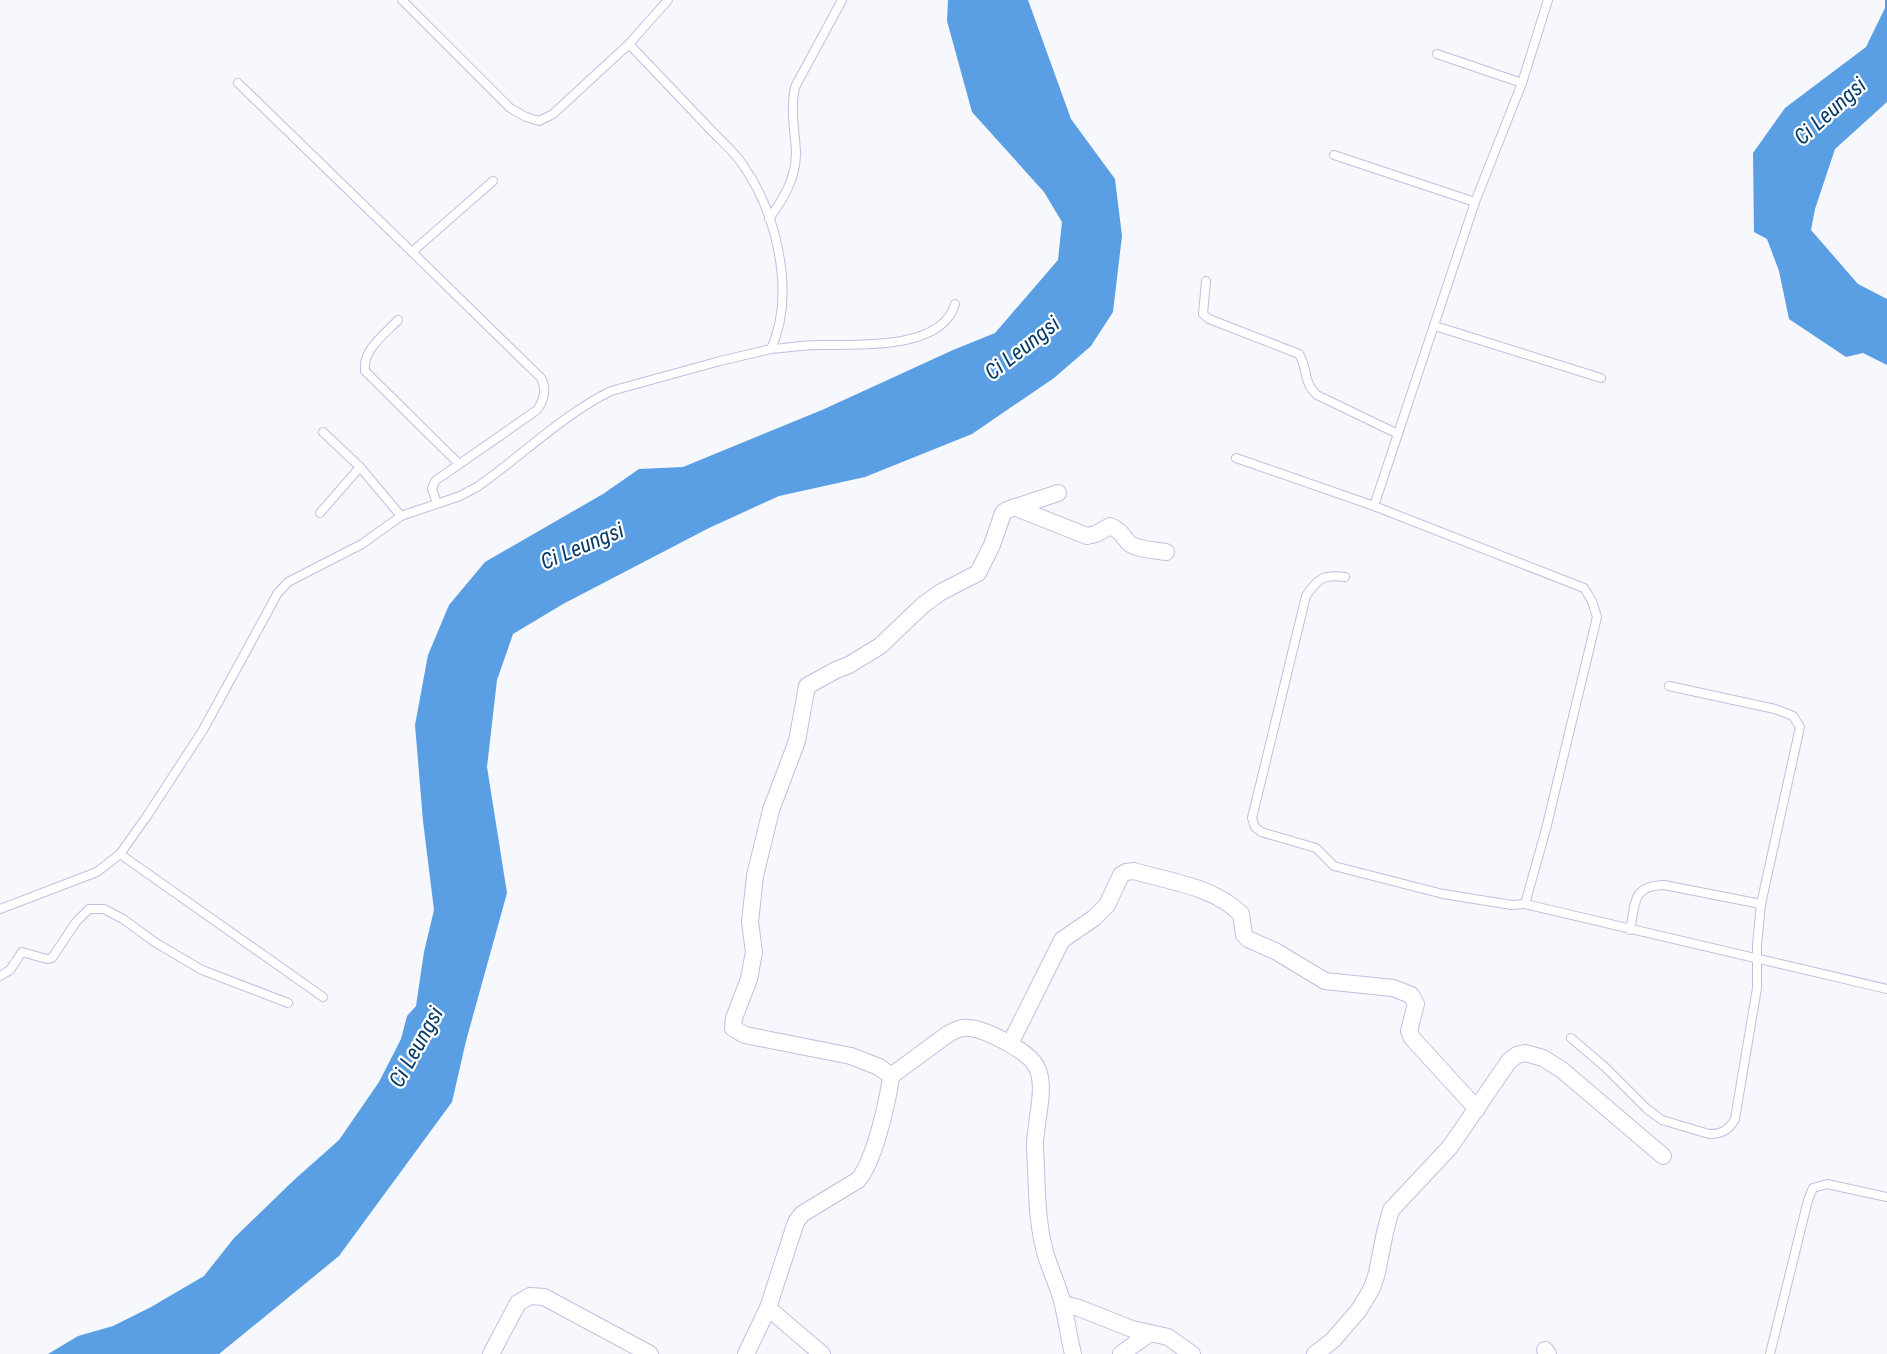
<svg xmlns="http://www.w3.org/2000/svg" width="1887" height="1354" font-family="'Roboto Condensed',sans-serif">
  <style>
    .water { fill: #5a9fe4 }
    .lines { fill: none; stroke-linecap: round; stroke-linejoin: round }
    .service-casing { stroke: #c1bfe2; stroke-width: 10 }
    .minor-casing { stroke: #c1bfe2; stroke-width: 18 }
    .service { stroke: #fff; stroke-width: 8 }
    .minor { stroke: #fff; stroke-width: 16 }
    .labels { text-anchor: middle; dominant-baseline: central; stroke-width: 4.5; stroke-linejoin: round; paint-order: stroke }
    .water-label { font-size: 22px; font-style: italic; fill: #063b67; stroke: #fff }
  </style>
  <rect width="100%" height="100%" fill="#f7f7fe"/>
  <g class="water">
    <polygon points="948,0 1028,0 1071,119 1115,179 1122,236 1113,312 1091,346 1054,378 972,434 865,477 779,496 709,528 563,604 513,634 497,680 487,767 507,893 466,1041 452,1102 339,1256 219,1354 48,1354 78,1336 113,1326 151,1307 204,1276 234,1238 294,1180 339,1140 379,1082 401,1039 407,1016 416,1006 424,952 434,910 423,821 415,725 428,655 449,605 485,562 603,494 639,469 683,467 822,410 953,350 995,333 1058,260 1062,222 1044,192 972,112 947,21"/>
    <polygon points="1885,0 1887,0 1887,102 1835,149 1815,209 1811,230 1858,284 1887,299 1887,365 1863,353 1846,357 1789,319 1779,271 1767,239 1754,232 1753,153 1785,108 1866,47 1885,8"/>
  </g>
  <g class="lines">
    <g class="service-casing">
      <g id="service">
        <polyline points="402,0 510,108 526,117 539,121 553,114 629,44"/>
        <polyline points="1548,0 1522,83 1475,202 1374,506 1584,588 1592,601 1597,617 1546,829 1525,904 1887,989"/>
        <polyline points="1437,54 1522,83"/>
        <polyline points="238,83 412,252 493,181"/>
        <polyline points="1334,155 1475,202"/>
        <path d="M769 219C783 199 796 179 796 153 795 130 790 110 795 87L842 0"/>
        <path d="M412 252 541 378C547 389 544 400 537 410L435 481 432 489 437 503"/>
        <path d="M1206 281 1203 314 1209 319 1299 354C1308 368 1303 383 1317 395L1398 434"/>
        <path d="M398 320C385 334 362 350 365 371L458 463"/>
        <polyline points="1435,326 1601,378"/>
        <path d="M771 349C787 348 802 345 818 345 856 344 942 351 955 304"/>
        <polyline points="323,432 360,467 401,516"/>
        <polyline points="1236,458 1374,506"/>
        <polyline points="320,513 360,467"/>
        <path d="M1345 577C1324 574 1318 578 1306 596L1252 818 1255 827 1261 832 1316 848 1334 866 1443 894 1512 905 1525 904"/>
        <polyline points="120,854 323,997"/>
        <path d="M0 909 97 872 120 854 147 816 203 730 268 611 277 594 288 582 362 544 401 516 460 496 477 487C522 456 562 415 611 391L720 361 771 349C796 294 777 214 743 165 734 151 720 140 709 128 682 100 656 72 629 44L668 0"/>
        <path d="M1630 930C1636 903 1631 886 1664 885L1761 904"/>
        <polyline points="0,976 10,970 22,952 47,959 52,958 76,922 89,909 104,909 123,919 156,943 202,970 288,1003"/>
        <path d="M1571 1038 1605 1067 1647 1109 1662 1120 1709 1134C1722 1134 1729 1130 1735 1119L1757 988V945L1761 904 1800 727 1793 716 1775 709 1669 686"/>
        <polyline points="1770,1354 1808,1200 1813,1188 1827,1184 1887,1197"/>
      </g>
    </g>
    <g class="minor-casing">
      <g id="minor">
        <path d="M1014 507 1087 536 1096 534 1110 526C1120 530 1122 535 1128 542 1135 550 1156 550 1166 552"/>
        <path d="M1010 1044 1062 940 1094 918 1107 905 1121 875 1126 872 1134 871C1170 882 1213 886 1241 914L1244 935 1248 939 1277 952 1325 981 1393 988 1411 995 1416 1004 1409 1031 1412 1038 1477 1109"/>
        <path d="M891 1076 948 1034C956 1030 961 1027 970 1028 987 1030 1028 1051 1036 1066 1048 1086 1034 1125 1035 1148 1037 1182 1036 1219 1045 1252 1050 1270 1059 1287 1063 1305 1067 1321 1069 1338 1073 1354"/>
        <polyline points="1063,1304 1079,1308 1132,1329 1150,1333"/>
        <polyline points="768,1308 822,1354"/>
        <polyline points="1545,1350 1548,1354"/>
        <polyline points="491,1354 518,1303 530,1296 544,1297 650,1354"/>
        <path d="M746 1354 768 1308 796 1222 802 1214 858 1180C874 1162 888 1101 891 1076L879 1067 851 1056 745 1035 733 1028 734 1018 749 979 754 952 750 922 755 876 771 810 797 741 807 686 836 670 849 665 880 646 923 605 941 592 978 573 992 545 1003 513 1007 510 1058 493"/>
        <polyline points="1121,1354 1150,1333 1168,1337 1192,1354"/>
        <polyline points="1315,1354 1333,1340 1359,1310 1372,1288 1377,1273 1385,1232 1391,1210 1450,1147 1509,1061 1517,1055 1525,1053 1543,1058 1562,1070 1663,1156"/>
      </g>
    </g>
    <use href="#service" class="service"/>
    <use href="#minor" class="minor"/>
  </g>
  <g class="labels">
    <g class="water-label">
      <text transform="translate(1830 111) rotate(-42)">Ci Leungsi</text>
      <text transform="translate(1022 348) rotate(-38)">Ci Leungsi</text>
      <text transform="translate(582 546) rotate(-23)">Ci Leungsi</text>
      <text transform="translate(416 1047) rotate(-61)">Ci Leungsi</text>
    </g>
  </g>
</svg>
